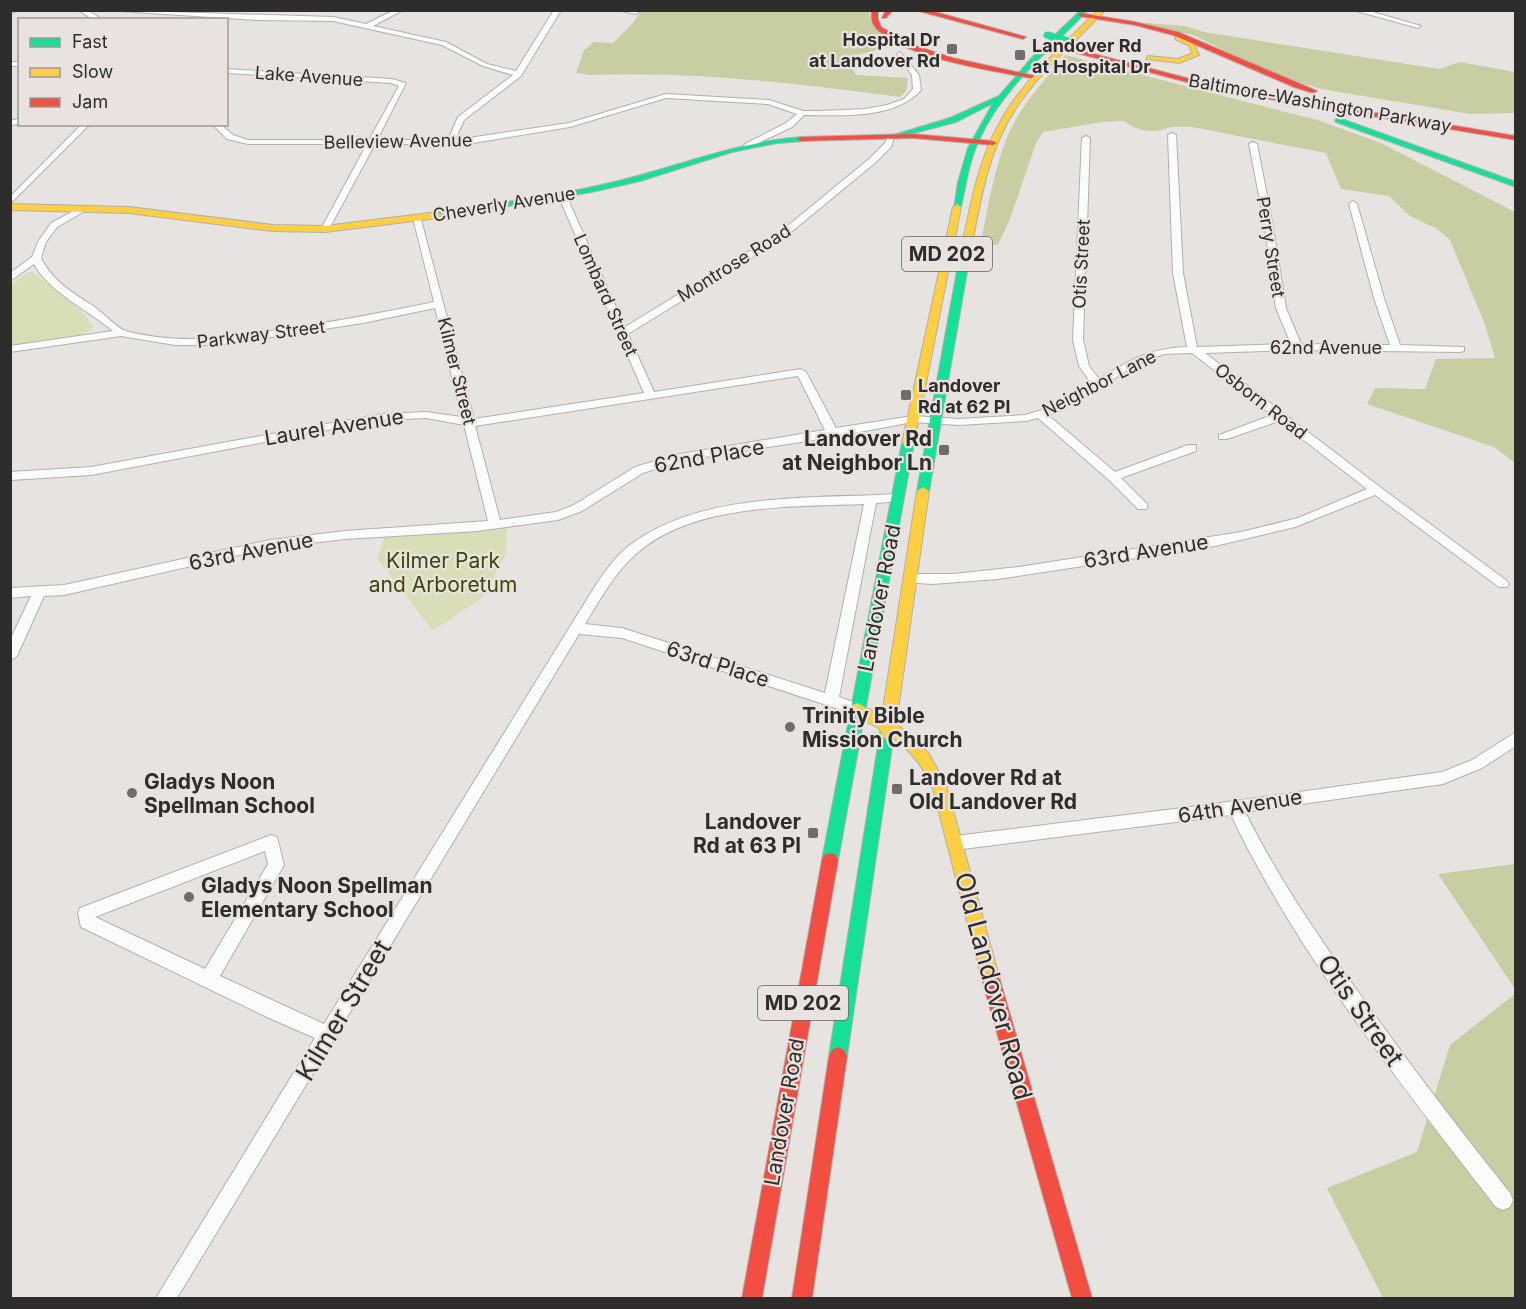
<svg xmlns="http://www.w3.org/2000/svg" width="1526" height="1309" font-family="Inter,sans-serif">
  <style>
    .green { fill: #d9deb6 }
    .forest { fill: #c9cda2 }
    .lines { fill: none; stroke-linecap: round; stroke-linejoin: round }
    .street-casing { stroke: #b2b0ae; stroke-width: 2 }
    .fast-casing { stroke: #b2b0ae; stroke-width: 2 }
    .slow-casing { stroke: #b2b0ae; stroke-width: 2 }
    .jam-casing { stroke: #b2b0ae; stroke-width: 2 }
    .street { fill: #fbfbfa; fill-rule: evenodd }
    .fast { fill: #16e098; fill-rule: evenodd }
    .slow { fill: #ffcf43; fill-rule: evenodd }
    .jam { fill: #f24e42; fill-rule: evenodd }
    .fast-bridge-casing { stroke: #bbafae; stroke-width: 8; stroke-linecap: butt }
    .fast-bridge { stroke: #16e098; stroke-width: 7 }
    .poi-dot { fill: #6f6d6b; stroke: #e9e2de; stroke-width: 2 }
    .labels { text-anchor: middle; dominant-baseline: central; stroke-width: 4.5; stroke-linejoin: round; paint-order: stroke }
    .far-poi-label { font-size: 18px; font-weight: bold; fill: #2f2d2b; stroke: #e9e2de; text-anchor: start }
    .far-street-label { font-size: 18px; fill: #2f2d2b; stroke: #e9e2de }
    .shield { fill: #e9e2de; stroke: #676361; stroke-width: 1.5 }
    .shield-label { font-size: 20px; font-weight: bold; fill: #2f2d2b }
    .street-label { font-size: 21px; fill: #2f2d2b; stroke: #e9e2de }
    .poi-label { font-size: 21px; font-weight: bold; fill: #2f2d2b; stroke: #e9e2de; text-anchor: start }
    .park-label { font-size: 21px; fill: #3f4408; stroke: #e9e2de }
    .near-street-label { font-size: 26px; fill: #2f2d2b; stroke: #e9e2de }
  </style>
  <rect width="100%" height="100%" fill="#e6e3e1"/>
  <g class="green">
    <polygon points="28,272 32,272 75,304 94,326 84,334 11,346 11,285"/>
    <polygon points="507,524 506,554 482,598 433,631 377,558 386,533"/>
  </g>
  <g class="forest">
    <path d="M869 10 871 22 904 43 845 58 856 75 908 78 906 91 900 97C797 83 694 71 589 75L576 73 584 50 594 42 613 43 633 23 641 11Z"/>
    <polygon points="1147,23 1185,26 1204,32 1439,69 1460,62 1515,72 1515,113 1470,114 1321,89 1274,74 1193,35 1145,25"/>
    <path d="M1065 55 1317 120 1381 143 1515 212V463L1494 447 1367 404 1375 388 1425 389 1436 359 1495 358 1484 322 1450 240 1437 229 1410 216 1389 196 1341 189 1326 153 1192 127H1171L1158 131H1146L1133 127 1124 121 1102 122 1043 132 1036 143 1010 219 998 245 981 243C988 207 994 169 1008 135 1021 105 1045 80 1065 55Z"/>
    <polygon points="1515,864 1516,864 1515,989 1438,874"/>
    <polygon points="1515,994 1515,1298 1383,1298 1327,1188 1417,1152 1450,1045"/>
  </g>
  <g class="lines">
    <g class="street-casing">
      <g id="street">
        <polygon points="10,10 18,10 10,14"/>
        <polygon points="78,10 87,10 103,20 94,20"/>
        <path d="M104 10 333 17 366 24 394 10H403L373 26 446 42 487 64 516 71 554 10H561L521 76 464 120 455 140 569 123 666 94 769 100 803 111H819L865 109 887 105 904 99 913 89 912 75 897 54 900 52 919 75 921 90C894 120 841 115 804 115L792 127 748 148 744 146 745 144 786 123 797 114 768 104 666 98 570 127 467 144H375L329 229 325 232 321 229 367 144H248L227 139 212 124H220L233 135 248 140H369L399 86 391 83 226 73V69L392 79 406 83 377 140H448L458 117 513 75 483 66 442 45 333 21 257 20Z"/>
        <polygon points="617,10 638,10 639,12 636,14"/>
        <polygon points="1353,10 1366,10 1421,26 1418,28"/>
        <rect x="10" y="62" width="10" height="4"/>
        <polygon points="20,118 20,123 10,126 10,121"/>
        <polygon points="82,124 90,124 10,204 10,197"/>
        <path d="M1172 133 1176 135 1183 273 1197 347 1291 344 1276 308 1264 221 1249 144 1253 142 1257 144 1272 221 1286 308 1301 344 1390 345 1374 298 1349 204 1353 201 1357 204 1384 298 1400 345 1464 347V351L1460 352 1297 350 1205 353 1380 487 1507 581 1509 584 1507 587H1499L1375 495 1295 527 1215 546 998 579 932 584 905 582 903 579 909 574H954L1019 567 1241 532 1298 518 1367 489 1279 421 1227 439H1219V435L1272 415 1192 353 1165 354 1143 361 1062 410 1048 415 1115 472 1188 445H1196V451L1121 478 1146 503 1148 506 1146 509H1138L1109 480 1038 418 1026 421 959 425 913 422 833 437 679 461 643 473 582 511 558 520 477 531 345 539 270 548 64 595 44 596 17 656 10 661V640L31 596 10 598V588L64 585 270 540 345 531 488 521 464 425 426 418 381 420 91 475 10 480V472L91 467 381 414 426 412 462 417 435 308 363 323 220 345H175L121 336 10 352V346L113 331C88 310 49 292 34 264L10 281V273L32 257 38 242 51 223 83 206 90 208 57 227 46 242 41 258C52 280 70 291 90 304 101 310 116 328 126 331 181 346 235 337 290 328 338 321 386 312 434 302L413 218 420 216 474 419 644 393 558 195 559 193 566 195 625 327 779 233 869 159 885 143 888 135H894L892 146 875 163 785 237 628 334 654 392 801 369 806 372 836 428 913 416 959 419 1025 415 1054 406 1091 383 1079 366 1073 340 1082 138 1086 136 1090 138 1083 340 1089 366 1099 379C1130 360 1150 348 1187 347L1173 273 1168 135ZM798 376 825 430 674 455 635 467 574 505 556 512 500 520 475 426Z"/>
        <path d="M898 494 902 495 904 498 902 501 876 503 839 697 862 705 864 709 862 713 857 715 622 638 579 634 177 1298H156L315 1038 269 1018 81 927 78 913 80 908 271 835 277 837 284 865 220 976 324 1024 594 588C604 573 615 556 630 545 702 491 812 499 898 494ZM864 504 825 693 622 628 585 624C600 600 614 573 636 554 692 503 793 507 864 504ZM265 851 268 864 205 969 95 917Z"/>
        <path d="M1516 732V746L1482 768 1443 784 1245 812C1277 876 1317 935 1359 993 1407 1061 1458 1128 1510 1193L1513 1200 1510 1207 1503 1210 1496 1207C1402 1086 1297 953 1231 815L955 850 949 848 947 843 949 838 955 836 1191 807 1442 772 1472 760Z"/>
      </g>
    </g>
    <g class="fast-casing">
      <g id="fast">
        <path d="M1081 10H1088C1049 51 1003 87 979 140 969 161 966 185 961 207L954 209 958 182 968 148 993 103 956 122 891 139 887 137 950 118 999 96 1036 53Z"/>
        <polygon points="1339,118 1516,182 1516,187 1336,122 1335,120"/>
        <path d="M801 137 805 139 804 141 777 143 732 152 640 181 592 192 438 218 434 215 438 212C497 203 557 196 614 182 677 167 736 142 801 137Z"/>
        <polygon points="964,257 969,260 929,491 923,495 917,491 959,260"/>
        <polygon points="908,439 914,443 838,860 836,865 830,867 824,865 822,860 902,443"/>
        <polygon points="887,727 892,729 894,733 847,1056 844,1062 838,1065 832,1062 829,1056 880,733 882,729"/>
      </g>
    </g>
    <g class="slow-casing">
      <g id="slow">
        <path d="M1098 10H1105C1075 43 1040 71 1016 108 986 153 979 209 969 260L961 262 959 260C969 215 976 165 999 124 1023 80 1062 46 1098 10Z"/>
        <polygon points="1177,36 1193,43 1199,55 1179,63 1146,59 1148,56 1178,59 1193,53 1188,45 1175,39"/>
        <polygon points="10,204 129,207 273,225 325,226 438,212 442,215 438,218 325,232 273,231 129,213 10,210"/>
        <polygon points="957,204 961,207 914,443 908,447 902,443 953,207"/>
        <path d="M923 487 929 491 896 724 911 735 929 754 946 785 1000 980 997 986 991 988 985 986 982 980 932 785C922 765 910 750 892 737L887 739 882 737 880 729 852 713 850 709 852 705 857 703 882 716 917 491Z"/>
      </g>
    </g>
    <g class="jam-casing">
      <g id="jam">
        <path d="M872 10H878V19L881 27 910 44 953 58 1035 76 1031 78C993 71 901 57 876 28 871 23 871 17 872 10Z"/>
        <polygon points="886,10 893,10 886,18 882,18"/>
        <polygon points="915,10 928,10 1026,37 1023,39"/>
        <polygon points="1080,13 1135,22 1178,32 1317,91 1313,93 1294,87 1173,35 1135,25 1078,16"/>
        <polygon points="1071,48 1221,87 1516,136 1516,140 1221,91 1069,51"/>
        <polygon points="913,134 993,141 997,143 993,145 913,138 801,141 797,139 801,137"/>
        <polygon points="830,853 836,855 838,860 762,1298 742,1298 822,860 824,855"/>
        <polygon points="991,972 997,974 1000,980 1092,1298 1072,1298 982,980 985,974"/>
        <polygon points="838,1047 844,1050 847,1056 812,1298 792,1298 829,1056 832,1050"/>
      </g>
    </g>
    <use href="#street" class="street"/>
    <use href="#fast" class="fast"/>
    <use href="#slow" class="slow"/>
    <use href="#jam" class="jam"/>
    <g class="fast-bridge-casing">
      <polyline id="fast-bridge" points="1047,35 1078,44"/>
    </g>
    <use href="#fast-bridge" class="fast-bridge"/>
  </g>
  <g class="poi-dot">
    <rect x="946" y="43" width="12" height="12" rx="3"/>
    <rect x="1014" y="49" width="12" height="12" rx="3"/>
    <rect x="900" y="389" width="12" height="12" rx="3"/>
    <rect x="938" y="444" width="12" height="12" rx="3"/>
    <circle cx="790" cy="727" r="6"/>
    <rect x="891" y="783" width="12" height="12" rx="3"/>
    <circle cx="132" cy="793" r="6"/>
    <rect x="807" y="827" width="12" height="12" rx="3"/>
    <circle cx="189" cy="897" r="6"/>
  </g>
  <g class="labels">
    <g class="far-poi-label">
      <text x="940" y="39" text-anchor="end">Hospital Dr<tspan x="940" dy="21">at Landover Rd</tspan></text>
      <text x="1032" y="45">Landover Rd<tspan x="1032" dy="21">at Hospital Dr</tspan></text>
      <text x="918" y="385">Landover<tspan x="918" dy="21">Rd at 62 Pl</tspan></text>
    </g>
    <g class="far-street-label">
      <text transform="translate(309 76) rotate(4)">Lake Avenue</text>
      <text transform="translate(1320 103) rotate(10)">Baltimore-Washington Parkway</text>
      <text transform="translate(398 141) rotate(-1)">Belleview Avenue</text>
      <text transform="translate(504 204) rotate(-9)">Cheverly Avenue</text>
      <text transform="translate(1271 247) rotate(81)">Perry Street</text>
      <text transform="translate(734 263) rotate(-32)">Montrose Road</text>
      <text transform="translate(1081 264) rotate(-87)">Otis Street</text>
      <text transform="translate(606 295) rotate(66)">Lombard Street</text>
      <text transform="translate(261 334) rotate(-7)">Parkway Street</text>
      <text x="1326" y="347">62nd Avenue</text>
      <text transform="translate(457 371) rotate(76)">Kilmer Street</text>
      <text transform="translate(1099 383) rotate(-27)">Neighbor Lane</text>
      <text transform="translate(1261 401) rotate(38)">Osborn Road</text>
    </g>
    <g class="shield">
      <rect x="902" y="237" width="90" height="34" rx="4.5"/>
      <rect x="758" y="986" width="90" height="34" rx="4.5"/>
    </g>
    <g class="shield-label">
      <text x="947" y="254">MD 202</text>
      <text x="803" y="1003">MD 202</text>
    </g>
    <g class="street-label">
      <text transform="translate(334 427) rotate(-9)">Laurel Avenue</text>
      <text transform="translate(709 456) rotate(-10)">62nd Place</text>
      <text transform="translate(251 551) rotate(-11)">63rd Avenue</text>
      <text transform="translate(1146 551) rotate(-9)">63rd Avenue</text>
      <text transform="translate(879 598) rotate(-79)">Landover Road</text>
      <text transform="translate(718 664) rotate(18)">63rd Place</text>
      <text transform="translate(1240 806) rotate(-9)">64th Avenue</text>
      <text transform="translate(784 1112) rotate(-80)">Landover Road</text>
    </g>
    <g class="poi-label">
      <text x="932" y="438" text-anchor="end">Landover Rd<tspan x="932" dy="24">at Neighbor Ln</tspan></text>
      <text x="802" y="715">Trinity Bible<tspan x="802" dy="24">Mission Church</tspan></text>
      <text x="909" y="777">Landover Rd at<tspan x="909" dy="24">Old Landover Rd</tspan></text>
      <text x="144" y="781">Gladys Noon<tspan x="144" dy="24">Spellman School</tspan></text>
      <text x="801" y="821" text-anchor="end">Landover<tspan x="801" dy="24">Rd at 63 Pl</tspan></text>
      <text x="201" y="885">Gladys Noon Spellman<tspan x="201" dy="24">Elementary School</tspan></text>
    </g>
    <g class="park-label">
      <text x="443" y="560">Kilmer Park<tspan x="443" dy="24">and Arboretum</tspan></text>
    </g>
    <g class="near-street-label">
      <text transform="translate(994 986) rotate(75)">Old Landover Road</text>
      <text transform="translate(343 1010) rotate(-59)">Kilmer Street</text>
      <text transform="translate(1361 1010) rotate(55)">Otis Street</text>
    </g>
  </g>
  <rect width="1526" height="1309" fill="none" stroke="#2f2d2b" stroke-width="24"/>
  <rect x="18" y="18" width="210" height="108" fill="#e9e2de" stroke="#9f9a96" stroke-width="1.5"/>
  <rect x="30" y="38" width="30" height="9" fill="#16e098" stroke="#9f9a96" stroke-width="1.5"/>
  <text x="72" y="48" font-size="18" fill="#2f2d2b">Fast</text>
  <rect x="30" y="68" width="30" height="9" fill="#ffcf43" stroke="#9f9a96" stroke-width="1.5"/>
  <text x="72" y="78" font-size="18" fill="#2f2d2b">Slow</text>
  <rect x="30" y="98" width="30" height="9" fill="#f24e42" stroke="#9f9a96" stroke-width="1.5"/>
  <text x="72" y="108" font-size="18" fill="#2f2d2b">Jam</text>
</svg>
